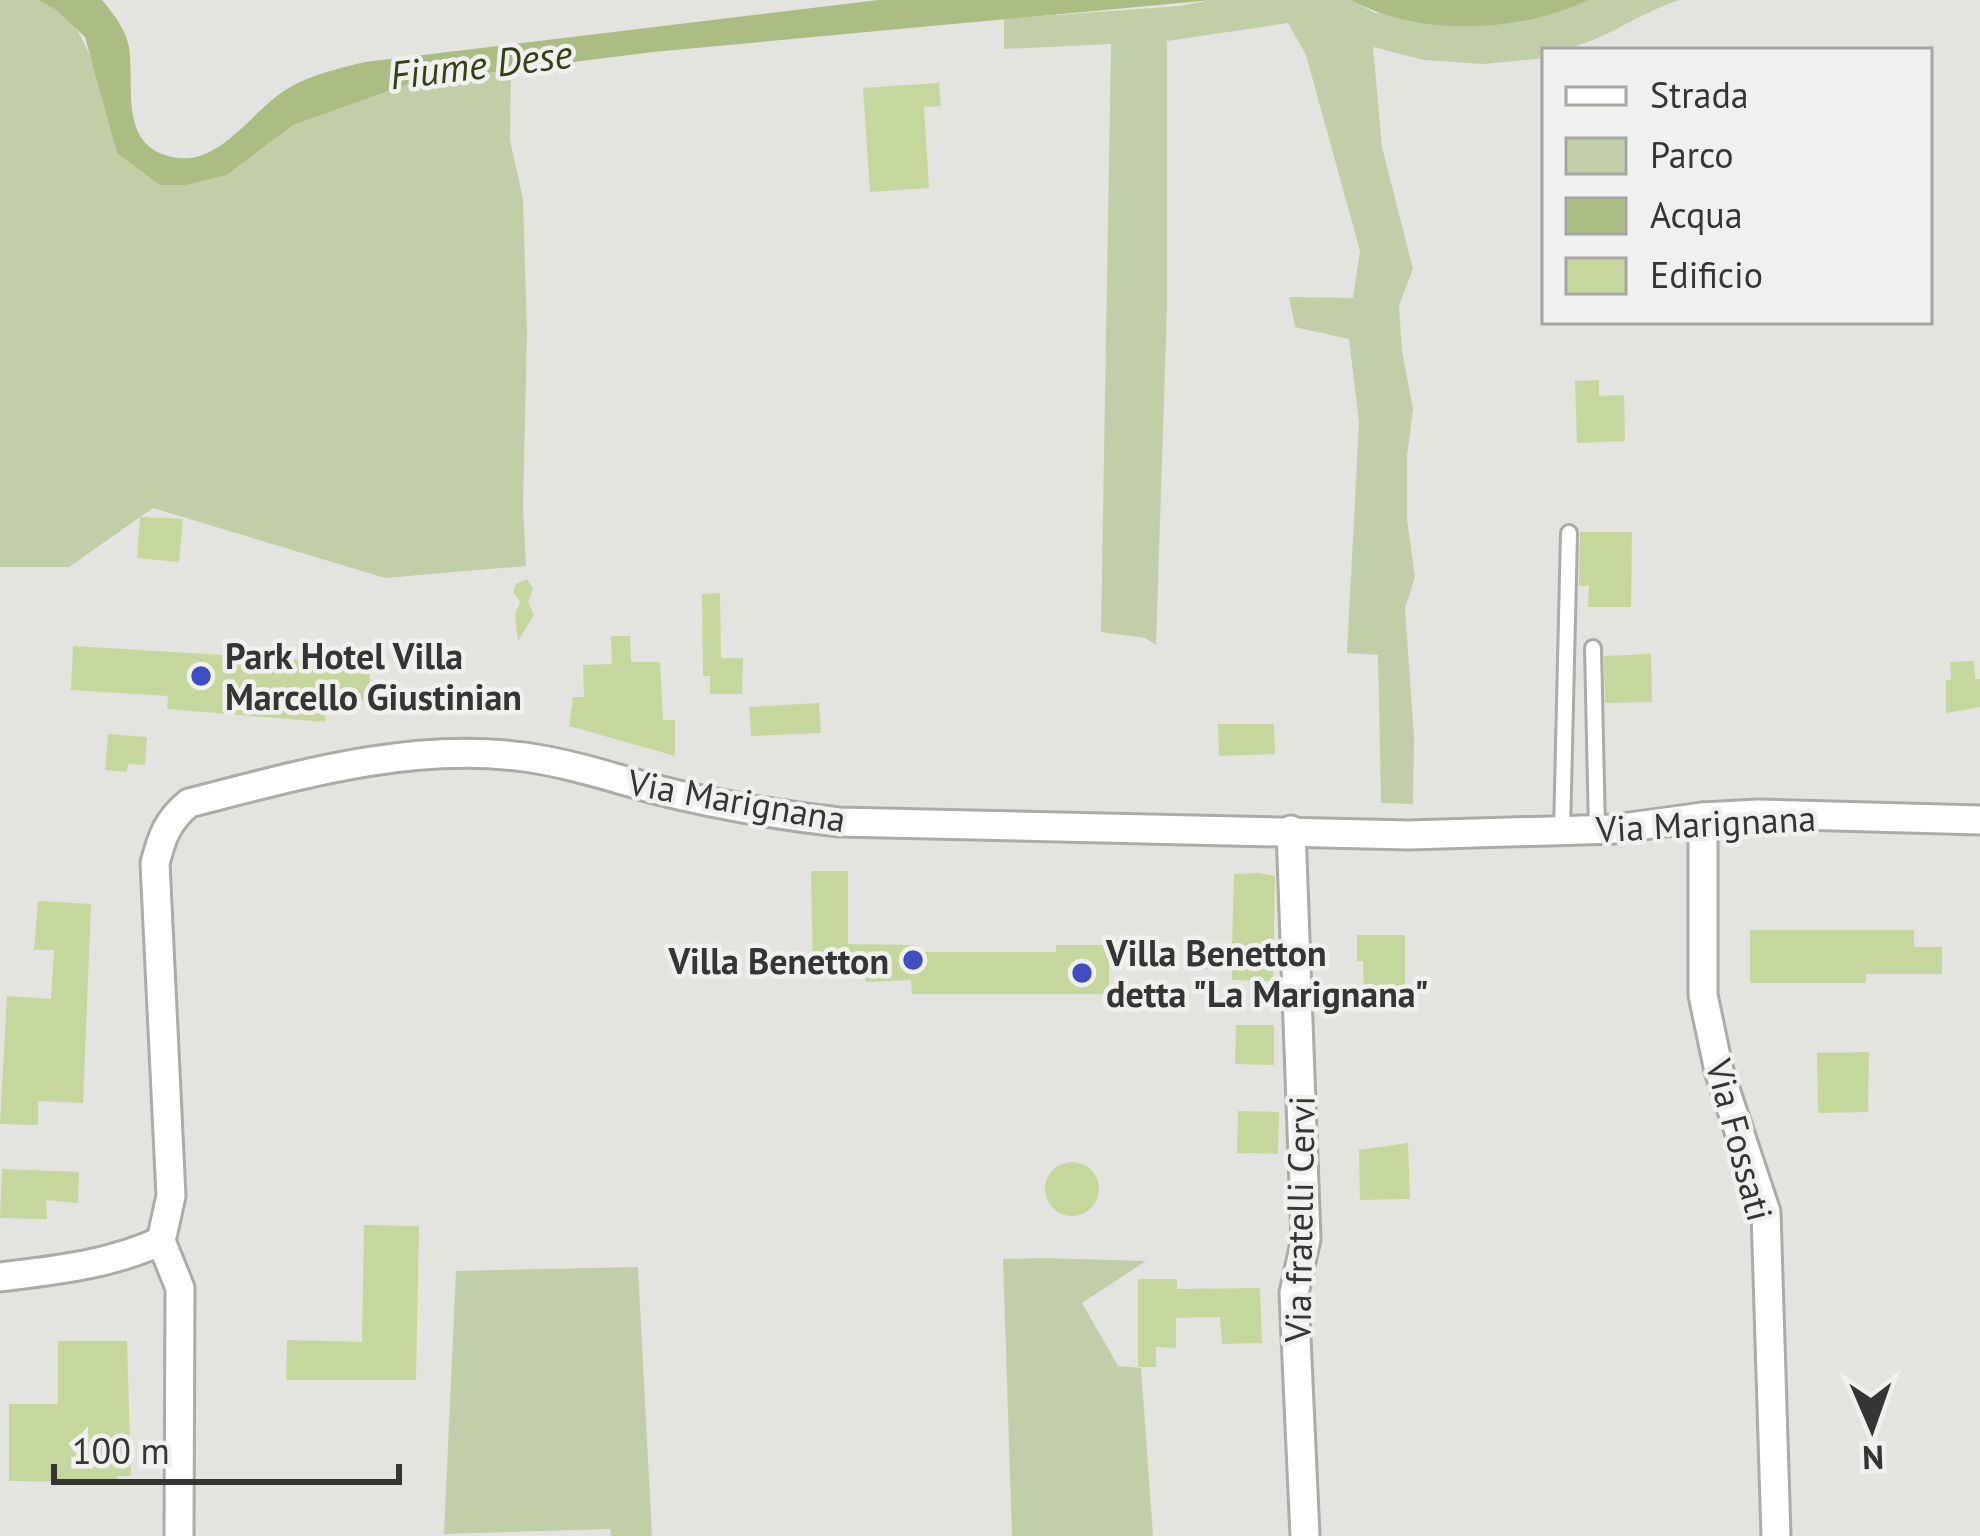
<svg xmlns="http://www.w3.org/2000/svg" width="1980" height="1536" font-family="'PT Sans',sans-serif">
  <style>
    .green { fill: #c1cea7 }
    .water { fill: #abbd83 }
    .building { fill: #c5d79c }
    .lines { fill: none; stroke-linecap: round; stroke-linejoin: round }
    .lane-casing { stroke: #abaca8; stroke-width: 20 }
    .street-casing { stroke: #abaca8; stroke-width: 33 }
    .lane { stroke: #fff; stroke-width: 14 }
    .street { stroke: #fff; stroke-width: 27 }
    .poi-dot { fill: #3f4ec2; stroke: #f0f1ee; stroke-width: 4.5 }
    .labels { text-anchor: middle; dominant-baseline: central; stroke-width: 9; stroke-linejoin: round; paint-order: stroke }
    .poi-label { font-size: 36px; font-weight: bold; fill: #353534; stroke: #f0f1ee; text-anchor: start }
    .street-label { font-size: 36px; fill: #353534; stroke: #f0f1ee }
    .water-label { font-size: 39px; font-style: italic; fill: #354015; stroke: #f0f1ee }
  </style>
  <rect width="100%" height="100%" fill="#e3e4e0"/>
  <g class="green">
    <path d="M0 0C12 0 27 0 38 0 93 13 104 107 117 153L227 175 293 125 414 82 511 70 510 140 523 199 527 333 523 506 526 566 385 578 153 508 69 567H0Z"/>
    <path d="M1212 0H1351L1375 13 1572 0H1680C1635 13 1593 51 1545 51V56L1538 59 1482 64 1424 60 1373 47 1382 147 1413 269 1399 305 1402 351 1413 409 1407 456V519L1415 577 1405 608 1414 737 1413 804 1381 803 1378 655 1347 653 1359 422 1349 339 1295 327 1289 297 1353 298 1360 251 1306 55 1288 23 1167 41V307L1156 645 1145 638 1101 632 1111 44 1004 49V19L1180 6Z"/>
    <polygon points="1044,1258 1146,1261 1082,1303 1118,1366 1141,1368 1153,1536 1012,1536 1003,1259"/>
    <polygon points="638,1267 652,1536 611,1536 610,1529 444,1534 456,1271"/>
  </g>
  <g class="water">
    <path d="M38 0H102C113 13 126 30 129 47 135 86 118 145 172 157 219 168 252 110 287 89 312 74 337 69 365 62L879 0H1212L653 52 414 82 293 125 227 175 185 185H160L117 153 85 37 55 9Z"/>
    <path d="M1351 0H1588C1519 33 1419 37 1351 0Z"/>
  </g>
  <g class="building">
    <polygon points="939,83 941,106 924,107 929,188 870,192 863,88"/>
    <polygon points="1599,380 1599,396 1624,395 1625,441 1577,443 1575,381"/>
    <polygon points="140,517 183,519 179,562 137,558"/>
    <polygon points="1580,532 1632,532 1631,607 1588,607 1589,586 1579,586"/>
    <polygon points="527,579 533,589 528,602 534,615 518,641 515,615 520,602 513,592 516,584"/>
    <polygon points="720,593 721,658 743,658 742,694 710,694 710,676 703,676 702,594"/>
    <polygon points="611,636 630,636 631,662 660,662 663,720 675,720 675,756 569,726 573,697 584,697 583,665 612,664"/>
    <polygon points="73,646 371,664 368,701 326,699 325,722 167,709 168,696 71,690"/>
    <polygon points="1651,654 1652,702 1605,703 1604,656"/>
    <polygon points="1974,661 1975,679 1980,679 1980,707 1946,713 1946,680 1951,680 1950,662"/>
    <polygon points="819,703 821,733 751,736 749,707"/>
    <polygon points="1218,724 1274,724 1275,754 1219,756"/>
    <polygon points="108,734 147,737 145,765 128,764 127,772 105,770"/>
    <polygon points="811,871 848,871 848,944 914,945 914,952 1056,952 1056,945 1109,945 1109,994 912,994 911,980 866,982 865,974 813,975"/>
    <polygon points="1259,873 1275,876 1273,981 1232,980 1232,968 1201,969 1201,944 1232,946 1234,874"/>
    <polygon points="38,901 91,904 83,1103 38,1101 38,1125 0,1124 7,996 51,999 54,950 34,950"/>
    <polygon points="1750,930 1914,930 1914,947 1942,947 1942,974 1866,974 1866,983 1750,983"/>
    <polygon points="1357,935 1405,935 1405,1004 1364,1005 1363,961 1357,961"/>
    <polygon points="1236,1025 1274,1025 1274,1065 1235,1064"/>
    <polygon points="1869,1052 1868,1112 1818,1113 1817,1053"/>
    <polygon points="1238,1111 1279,1112 1278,1154 1237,1153"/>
    <polygon points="1408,1143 1410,1199 1360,1200 1359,1150"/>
    <circle cx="1072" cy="1189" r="27"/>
    <polygon points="2,1169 79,1172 78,1203 46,1200 47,1219 0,1218"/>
    <polygon points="364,1225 419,1226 416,1380 286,1380 287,1340 362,1342"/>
    <polygon points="1138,1279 1177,1279 1177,1289 1260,1288 1262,1343 1222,1344 1220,1317 1176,1318 1176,1348 1156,1347 1156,1367 1138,1367"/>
    <polygon points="58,1341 127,1341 131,1476 117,1476 117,1482 9,1481 9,1404 58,1404"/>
  </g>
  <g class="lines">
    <g class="lane-casing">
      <g id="lane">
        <polyline points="1593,648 1597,830"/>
        <polyline points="1562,832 1569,533"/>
      </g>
    </g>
    <g class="street-casing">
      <g id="street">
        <polyline points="1703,817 1703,995 1719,1071 1766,1212 1776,1536"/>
        <polyline points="1291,830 1306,1239 1294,1293 1305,1536"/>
        <polyline points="161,1241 180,1288 179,1536"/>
        <path d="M0 1277C56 1270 109 1265 161 1241L171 1196 155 863C162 837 167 821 189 803 299 775 410 742 524 757 568 763 608 776 650 788 712 804 776 815 839 822L1409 835 1615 829 1703 817 1758 814 1980 820"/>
      </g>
    </g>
    <use href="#lane" class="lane"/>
    <use href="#street" class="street"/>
  </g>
  <g class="poi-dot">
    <circle cx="201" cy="676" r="12"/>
    <circle cx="913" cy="960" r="12"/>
    <circle cx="1082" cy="973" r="12"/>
  </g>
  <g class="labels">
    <g class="poi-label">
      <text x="225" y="655">Park Hotel Villa<tspan x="225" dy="41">Marcello Giustinian</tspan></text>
      <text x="1106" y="952">Villa Benetton<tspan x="1106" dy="41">detta "La Marignana"</tspan></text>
      <text x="889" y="960" text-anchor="end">Villa Benetton</text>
    </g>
    <g class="street-label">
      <text transform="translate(737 800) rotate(10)">Via Marignana</text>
      <text transform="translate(1706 823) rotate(-3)">Via Marignana</text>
      <text transform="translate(1740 1140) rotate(75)">Via Fossati</text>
      <text transform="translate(1299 1219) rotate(-89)">Via fratelli Cervi</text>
    </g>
    <g class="water-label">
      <text transform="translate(481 64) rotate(-7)">Fiume Dese</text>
    </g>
  </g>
  <rect x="1542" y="48" width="390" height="276" fill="#f0f1ee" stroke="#a5a6a4" stroke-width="3"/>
  <rect x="1566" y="87" width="60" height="18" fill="#ffffff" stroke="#a5a6a4" stroke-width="3"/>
  <text x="1650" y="108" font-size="36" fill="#353534">Strada</text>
  <rect x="1566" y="138" width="60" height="36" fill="#c1cea7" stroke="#a5a6a4" stroke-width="3"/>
  <text x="1650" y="168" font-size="36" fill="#353534">Parco</text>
  <rect x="1566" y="198" width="60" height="36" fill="#abbd83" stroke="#a5a6a4" stroke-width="3"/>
  <text x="1650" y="228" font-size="36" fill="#353534">Acqua</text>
  <rect x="1566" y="258" width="60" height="36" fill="#c5d79c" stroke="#a5a6a4" stroke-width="3"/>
  <text x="1650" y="288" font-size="36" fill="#353534">Edificio</text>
  <g transform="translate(1872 1428) rotate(178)" stroke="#f0f1ee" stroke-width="9" paint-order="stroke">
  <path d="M0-9L21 45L0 30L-21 45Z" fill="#353534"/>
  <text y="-18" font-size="33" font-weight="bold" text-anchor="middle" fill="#353534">N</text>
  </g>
  <path d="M54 1464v18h345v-18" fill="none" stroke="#353534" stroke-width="6"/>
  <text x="72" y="1464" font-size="36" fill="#353534" stroke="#f0f1ee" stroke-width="9" paint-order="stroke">100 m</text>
</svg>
